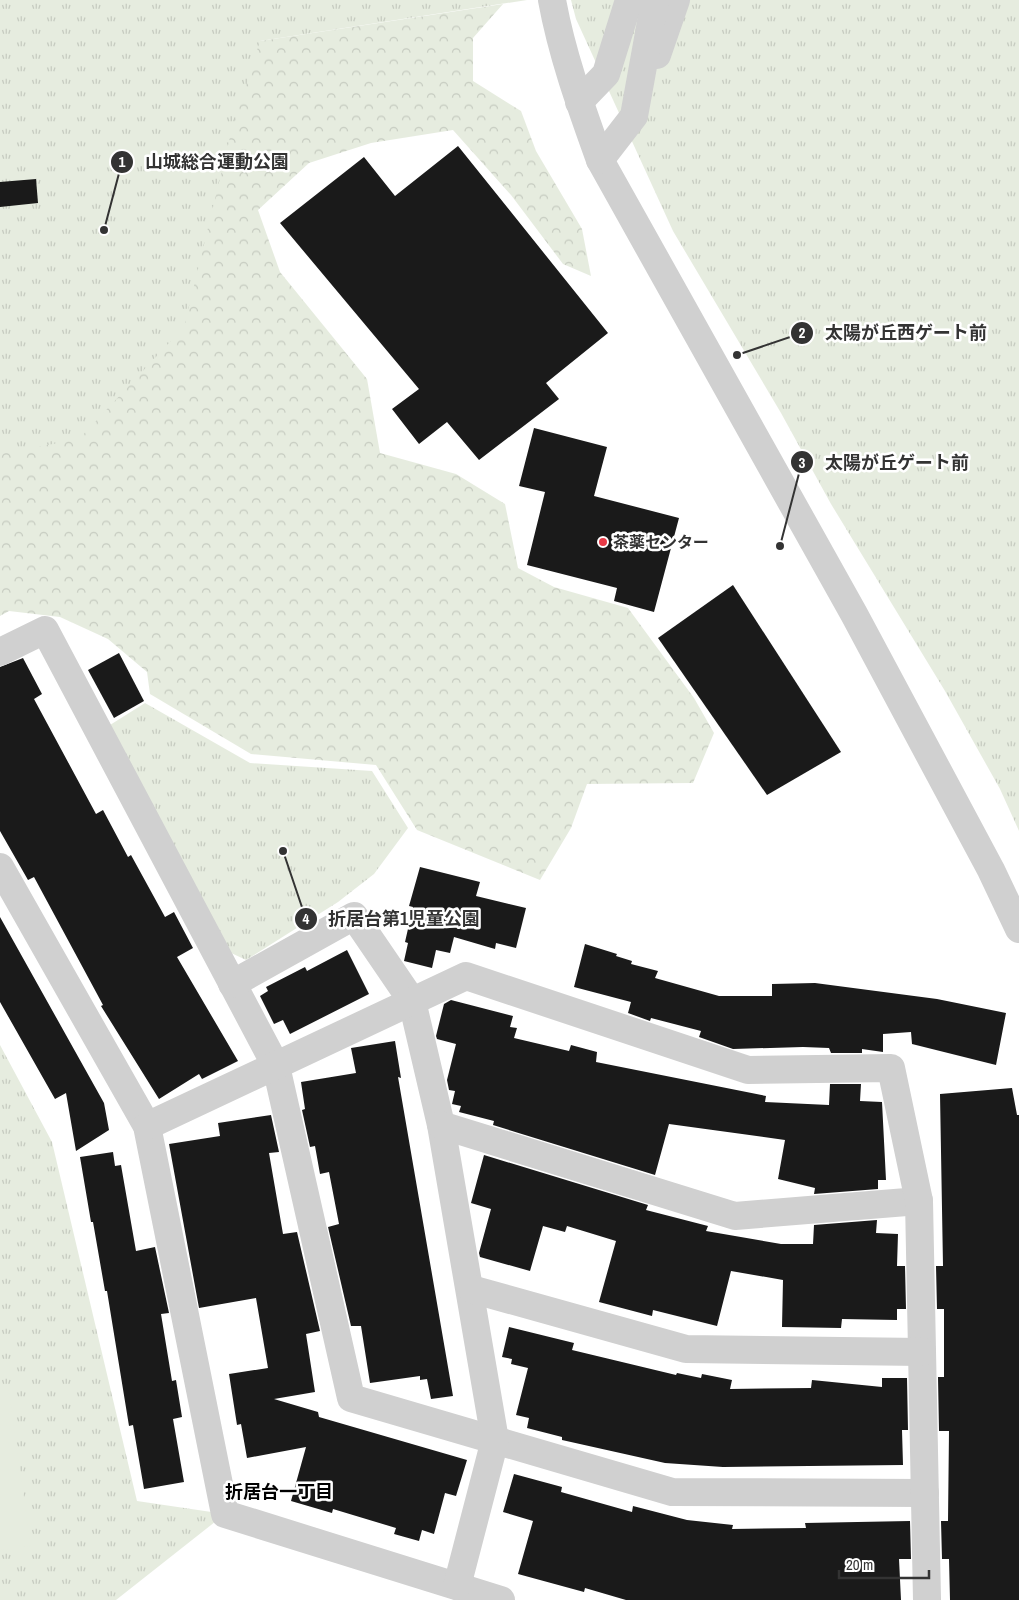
<svg xmlns="http://www.w3.org/2000/svg" width="1019" height="1600" font-family="'Archivo Narrow','Noto Sans JP',sans-serif">
  <style>
    .forest { fill: url(#forest-crowns) }
    .park { fill: url(#park-tufts) }
    .pitch { fill: #e6ecdf }
    .building { fill: #1a1a1a }
    .lines { fill: none; stroke-linecap: round; stroke-linejoin: round }
    .minor { stroke: #d0d0d0; stroke-width: 28 }
    .poi-dot { fill: #e63946; stroke: #fff; stroke-width: 2 }
    .labels { text-anchor: middle; dominant-baseline: central; stroke-width: 5; stroke-linejoin: round; paint-order: stroke }
    .poi-label { font-size: 16px; font-weight: bold; fill: #333; stroke: #fff; text-anchor: start }
    .neighbourhood-label { font-size: 18px; font-weight: bold; fill: #000; stroke: #fff }
    .leader { fill: none; stroke: #333; stroke-width: 2 }
    .callout-dot { fill: #333; stroke: #fff; stroke-width: 2 }
    .mark-label { font-size: 15px; text-anchor: middle; font-weight: bold; fill: #fff }
    .callout-label { font-size: 18px; text-anchor: middle; font-weight: bold; fill: #333; stroke: #fff; stroke-width: 5; stroke-linejoin: round; paint-order: stroke }
  </style>
  <defs>
    <pattern id="forest-crowns" width="20" height="18" patternUnits="userSpaceOnUse" patternTransform="scale(1.25)"><rect width="20" height="18" fill="#e6ecdf"/><path d="M2 6a3 3 0 1 1 6 0M12 15a3 3 0 1 1 6 0" fill="none" stroke="#c6cbc0"/></pattern>
    <pattern id="park-tufts" width="24" height="20" patternUnits="userSpaceOnUse" patternTransform="scale(1.25)"><rect width="24" height="20" fill="#e6ecdf"/><path d="M3 7l-1-3M5 7V3M7 7l1-3M15 17l-1-3M17 17v-4M19 17l1-3" fill="none" stroke="#c6cbc0"/></pattern>
  </defs>
  <rect width="100%" height="100%" fill="#fff"/>
  <polygon class="forest" points="503,4 473,38 473,81 521,111 536,151 582,229 591,276 563,264 511,195 453,130 371,143 309,163 258,210 280,272 367,379 380,453 456,474 505,504 518,568 554,587 628,608 694,698 714,733 693,783 587,784 571,828 540,880 417,830 376,765 251,754 150,694 147,672 108,639 60,617 9,611 0,616 0,213 260,41"/>
  <g class="park">
    <polygon points="0,0 527,0 260,41 231,133 184,327 79,439 0,454"/>
    <polygon points="571,0 1019,0 1019,831 1000,789 945,691 831,504 781,413 673,231 576,19"/>
    <polygon points="145,703 250,763 372,771 408,828 374,874 338,902 246,960 227,951 110,725"/>
    <polygon points="0,1045 52,1142 137,1501 225,1514 116,1600 0,1600"/>
  </g>
  <polygon class="pitch" points="8,1384 31,1546 0,1550 0,1386"/>
  <g class="building">
    <polygon points="458,146 608,333 546,383 559,399 479,460 447,422 419,444 392,409 419,389 280,223 364,157 395,196"/>
    <polygon points="36,179 38,203 0,207 0,182"/>
    <polygon points="534,428 607,447 594,496 679,518 654,612 614,601 617,588 527,565 545,492 519,486"/>
    <polygon points="733,585 841,752 767,795 658,638"/>
    <polygon points="119,653 144,701 114,718 88,670"/>
    <polygon points="23,658 42,694 34,699 96,814 103,810 128,857 131,855 165,917 174,912 193,948 177,957 238,1061 202,1079 199,1074 159,1099 101,1006 103,1005 34,877 28,880 0,831 0,667"/>
    <polygon points="420,867 480,882 476,896 526,908 516,948 496,943 495,949 454,937 450,953 436,950 432,968 404,961 408,943 405,942 413,907 409,906"/>
    <polygon points="0,917 104,1103 109,1130 76,1151 66,1093 55,1099 0,1002"/>
    <polygon points="585,944 617,954 616,956 632,961 631,964 658,971 655,978 719,996 772,996 772,984 815,983 937,999 1006,1013 996,1065 912,1044 911,1032 883,1034 883,1052 862,1049 862,1053 831,1053 829,1048 803,1047 733,1049 699,1037 701,1031 651,1018 650,1021 628,1013 631,1002 574,987"/>
    <polygon points="347,950 369,994 290,1034 283,1020 274,1024 260,996 268,991 266,987 305,967 307,971"/>
    <polygon points="451,1000 513,1016 510,1027 517,1028 514,1038 569,1051 571,1045 597,1052 596,1062 766,1096 765,1102 829,1105 830,1084 861,1084 860,1101 882,1102 886,1180 878,1180 878,1189 814,1194 815,1188 778,1179 785,1140 669,1124 655,1175 493,1125 494,1121 459,1112 461,1106 452,1104 455,1091 449,1090 447,1080 456,1044 437,1039 436,1036 444,1004"/>
    <polygon points="395,1041 401,1078 398,1077 453,1396 431,1399 427,1379 420,1380 420,1376 370,1383 361,1326 351,1326 328,1227 339,1224 329,1172 320,1174 315,1146 310,1147 302,1110 305,1109 301,1082 356,1073 351,1048"/>
    <polygon points="1012,1088 1017,1115 1019,1115 1019,1600 950,1600 949,1559 942,1559 941,1521 948,1521 949,1431 939,1431 938,1377 944,1377 944,1309 937,1309 936,1266 943,1266 940,1094"/>
    <polygon points="271,1115 279,1152 269,1153 283,1234 297,1232 320,1331 306,1334 315,1392 274,1399 318,1412 319,1417 467,1460 456,1496 445,1493 434,1534 422,1530 419,1541 394,1534 396,1528 333,1509 332,1513 291,1501 306,1447 247,1458 241,1424 237,1425 229,1374 268,1368 256,1298 199,1308 169,1144 220,1136 218,1123"/>
    <polygon points="113,1152 115,1166 121,1165 136,1251 155,1247 169,1313 161,1314 172,1381 176,1380 182,1417 173,1419 184,1482 144,1489 133,1425 129,1426 107,1291 105,1291 93,1222 91,1222 80,1157"/>
    <polygon points="484,1155 648,1205 646,1210 708,1226 706,1231 781,1244 813,1244 814,1225 877,1220 876,1233 898,1234 897,1266 905,1266 906,1309 897,1309 897,1320 842,1319 841,1328 782,1327 783,1280 731,1271 717,1326 653,1310 652,1316 599,1302 616,1241 567,1226 565,1232 543,1226 530,1271 480,1257 479,1253 491,1209 471,1203"/>
    <polygon points="509,1327 574,1343 572,1350 676,1375 677,1373 701,1378 702,1374 732,1380 730,1389 811,1388 812,1380 882,1387 882,1378 907,1378 908,1430 902,1430 903,1465 723,1467 665,1463 562,1440 562,1437 527,1428 529,1418 516,1415 528,1368 511,1364 512,1359 502,1357"/>
    <polygon points="514,1474 562,1487 561,1492 632,1512 633,1506 687,1520 733,1525 732,1529 806,1528 805,1523 910,1521 911,1559 899,1559 901,1600 626,1600 585,1588 584,1592 518,1574 533,1521 503,1512"/>
  </g>
  <g class="lines">
    <g class="minor">
      <path d="M552 0C562 55 581 107 600 160L854 614 991 870 1019 929"/>
      <polyline points="657,55 676,0"/>
      <polyline points="579,102 606,74 629,0"/>
      <polyline points="600,160 634,116 655,0"/>
      <polyline points="0,652 45,630 276,1066 351,1398 672,1492 925,1493"/>
      <polyline points="0,867 147,1126 225,1514 501,1600"/>
      <polyline points="232,984 354,916 412,1001 441,1125 495,1440 457,1586"/>
      <polyline points="441,1125 735,1216 919,1201"/>
      <polyline points="147,1126 466,976 748,1070 891,1068 919,1201 927,1600"/>
      <polyline points="471,1289 686,1349 922,1352"/>
    </g>
  </g>
  <circle class="poi-dot" cx="603" cy="542" r="5"/>
  <g class="labels">
    <g class="poi-label">
      <text x="613" y="542">茶薬センター</text>
    </g>
    <g class="neighbourhood-label">
      <text x="279" y="1491">折居台一丁目</text>
    </g>
  </g>
  <path class="leader" d="M104 230L122 162M737 355L802 333M780 546L802 462M283 851L306 919"/>
  <g class="callout-dot">
    <circle cx="104" cy="230" r="5"/>
    <circle cx="737" cy="355" r="5"/>
    <circle cx="780" cy="546" r="5"/>
    <circle cx="283" cy="851" r="5"/>
    <circle cx="122" cy="162" r="12"/>
    <circle cx="802" cy="333" r="12"/>
    <circle cx="802" cy="462" r="12"/>
    <circle cx="306" cy="919" r="12"/>
  </g>
  <g class="mark-label">
    <text x="122" y="167">1</text>
    <text x="802" y="338">2</text>
    <text x="802" y="468">3</text>
    <text x="306" y="924">4</text>
  </g>
  <g class="callout-label">
    <text x="217" y="168">山城総合運動公園</text>
    <text x="906" y="339">太陽が丘西ゲート前</text>
    <text x="897" y="469">太陽が丘ゲート前</text>
    <text x="404" y="925">折居台第1児童公園</text>
  </g>
  <path d="M839 1570v8h90v-8" fill="none" stroke="#333333" stroke-width="2.5"/>
  <text x="846" y="1570" font-size="15" fill="#333333" stroke="#ffffff" stroke-width="4" paint-order="stroke">20 m</text>
</svg>
